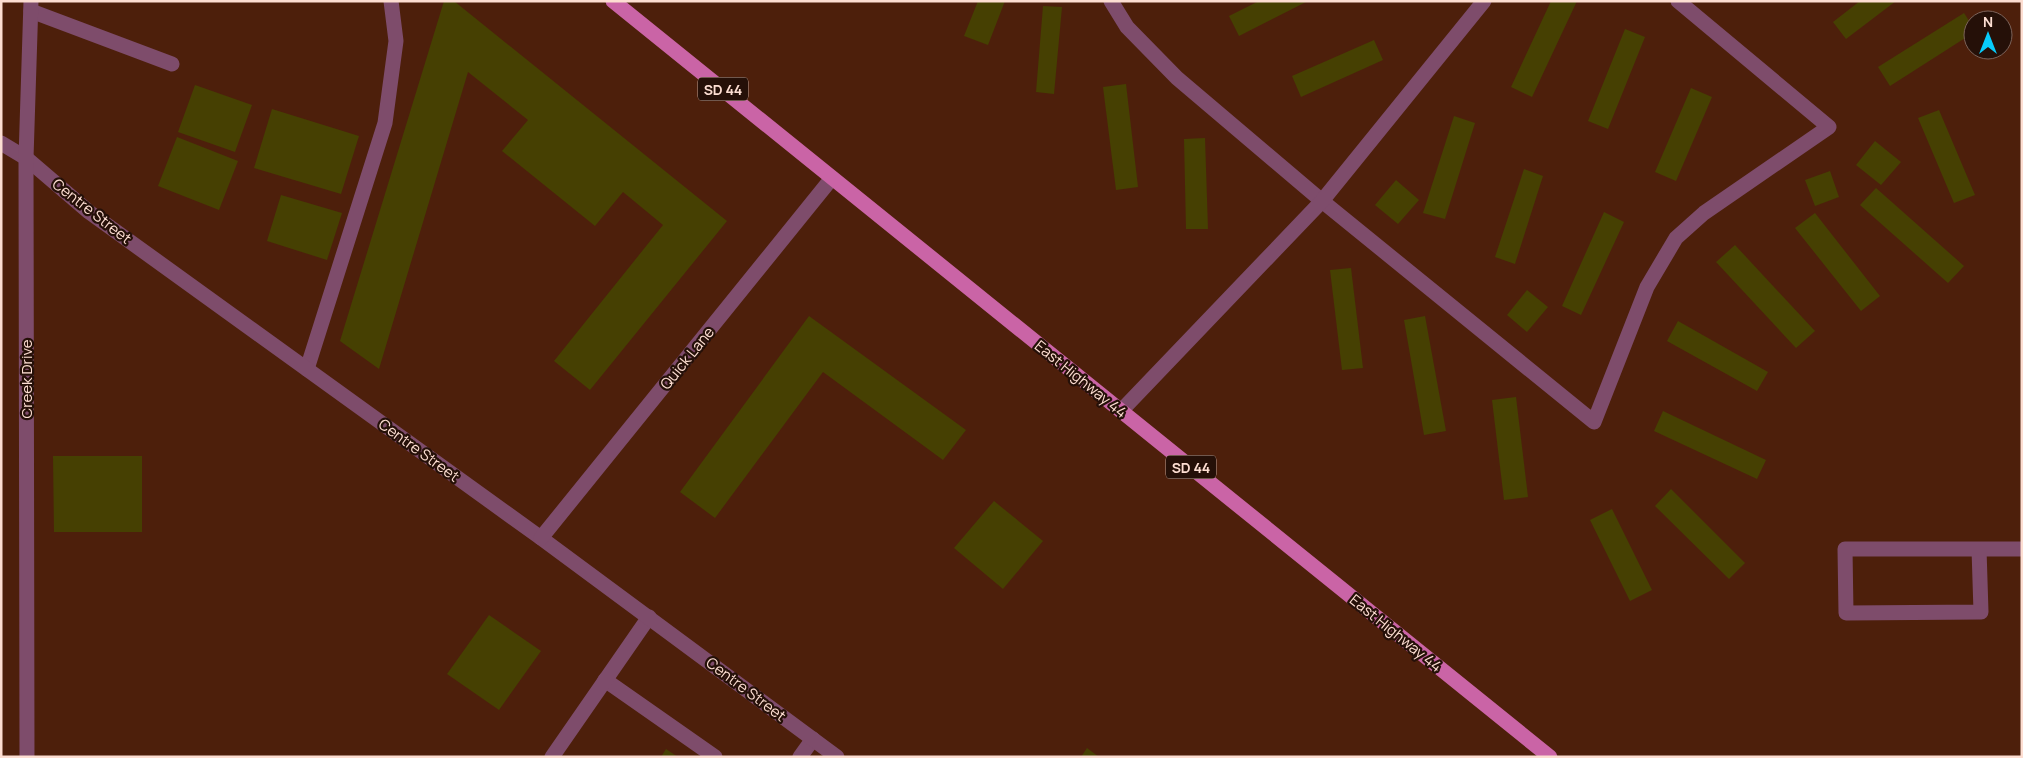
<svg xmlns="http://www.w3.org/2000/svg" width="2023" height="758" font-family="Manrope,sans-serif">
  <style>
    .building { fill: #464002 }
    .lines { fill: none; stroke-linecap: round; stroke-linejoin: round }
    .service { stroke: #7e4c6b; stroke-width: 15 }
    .minor { stroke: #7e4c6b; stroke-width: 15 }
    .tertiary { stroke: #7e4c6b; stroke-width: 15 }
    .primary { stroke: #ca64a6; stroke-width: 15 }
    .labels { text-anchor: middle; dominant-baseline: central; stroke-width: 4.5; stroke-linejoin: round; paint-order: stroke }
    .shield { fill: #251008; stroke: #bca095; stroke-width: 1 }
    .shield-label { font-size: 14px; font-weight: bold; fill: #fdded2 }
    .street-label { font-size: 15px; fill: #fdded2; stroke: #251008 }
  </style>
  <rect width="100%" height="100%" fill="#4d1f0b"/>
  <g class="building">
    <polygon points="444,1 454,1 727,221 590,390 554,361 663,225 623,192 595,226 502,151 528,120 468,72 379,369 340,341"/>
    <polygon points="978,1 1005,1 988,45 964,36"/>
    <polygon points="1259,1 1308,1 1239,36 1229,16"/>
    <polygon points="1551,1 1577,1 1532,97 1511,87"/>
    <polygon points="1860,1 1896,1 1846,39 1833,22"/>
    <polygon points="1043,6 1062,7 1054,94 1036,92"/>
    <polygon points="1964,13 1973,27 1973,33 1890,86 1878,67"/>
    <polygon points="1625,29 1645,37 1608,129 1588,121"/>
    <polygon points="1374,40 1383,60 1301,97 1292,76"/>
    <polygon points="1126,84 1138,187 1116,190 1103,87"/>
    <polygon points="195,85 252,105 235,152 178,132"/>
    <polygon points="1691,88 1712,97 1676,181 1655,172"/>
    <polygon points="272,109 359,136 341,194 254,168"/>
    <polygon points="1939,110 1975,195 1954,203 1918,118"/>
    <polygon points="1454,116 1475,123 1445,219 1423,213"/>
    <polygon points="177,137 238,161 219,210 158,186"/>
    <polygon points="1205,138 1208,229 1186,229 1184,139"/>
    <polygon points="1875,141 1901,162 1881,185 1856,165"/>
    <polygon points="1524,169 1543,176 1515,264 1495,257"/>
    <polygon points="1830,171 1839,197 1815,206 1805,180"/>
    <polygon points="1396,180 1419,200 1398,224 1375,205"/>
    <polygon points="1876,188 1964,266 1948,283 1860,205"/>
    <polygon points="281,195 342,213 327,260 267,241"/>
    <polygon points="1604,212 1624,222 1581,315 1562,306"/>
    <polygon points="1815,213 1880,296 1861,311 1795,228"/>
    <polygon points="1735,245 1815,331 1796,348 1716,262"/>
    <polygon points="1351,268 1363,368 1342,370 1330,270"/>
    <polygon points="1527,290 1548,307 1527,332 1507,315"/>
    <polygon points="809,316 966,430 943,460 823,372 715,518 680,492"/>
    <polygon points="1425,316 1446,431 1424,435 1404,320"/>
    <polygon points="1678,321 1768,372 1757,391 1667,341"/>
    <polygon points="1516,397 1528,497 1504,500 1492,400"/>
    <polygon points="1663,411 1766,460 1757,479 1654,431"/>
    <polygon points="53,456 142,456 142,532 54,532"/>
    <polygon points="1671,489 1745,563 1729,579 1655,506"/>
    <polygon points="994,501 1043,541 1003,589 954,548"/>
    <polygon points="1612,509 1652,590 1630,601 1590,520"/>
    <polygon points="489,615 541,651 499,710 447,674"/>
    <polygon points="1087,748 1099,757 1081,757"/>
    <polygon points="666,749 678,757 661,757"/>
  </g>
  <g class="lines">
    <g class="service">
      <polyline points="31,11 172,64"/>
      <polyline points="307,369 385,123 396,41 391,1"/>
      <polyline points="1979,549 1981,612 1846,613 1845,549 2022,549"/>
      <polyline points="605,680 715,757"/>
      <polyline points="552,757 649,617"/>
      <polyline points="800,757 813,739"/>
    </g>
    <g class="minor">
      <polyline points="1111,1 1127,27 1177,78 1322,201 1594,422 1647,287 1676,238 1704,213 1829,127 1678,1"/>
      <polyline points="1,143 26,158 89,212 541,538 837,757"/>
      <polyline points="1121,411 1322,201 1484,1"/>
      <polyline points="541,538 832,178"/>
    </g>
    <polyline class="tertiary" points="27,757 26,158 31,1"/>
    <polyline class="primary" points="613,1 1550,757"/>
  </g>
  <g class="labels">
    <g class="shield">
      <rect x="698" y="77.5" width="50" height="23" rx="4"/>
      <rect x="1166" y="455.5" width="50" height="23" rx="4"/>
    </g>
    <g class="shield-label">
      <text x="723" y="89">SD 44</text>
      <text x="1191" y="467">SD 44</text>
    </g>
    <g class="street-label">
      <text transform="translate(92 211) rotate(38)">Centre Street</text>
      <text transform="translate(687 358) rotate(-51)">Quick Lane</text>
      <text transform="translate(26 379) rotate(-90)">Creek Drive</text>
      <text transform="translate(1081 379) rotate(39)">East Highway 44</text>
      <text transform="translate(419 450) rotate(36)">Centre Street</text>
      <text transform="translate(1396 633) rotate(39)">East Highway 44</text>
      <text transform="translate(746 689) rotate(37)">Centre Street</text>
    </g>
  </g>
  <rect width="2023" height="758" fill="none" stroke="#fdded2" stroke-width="5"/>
  <g transform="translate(1988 35)"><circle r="24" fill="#251008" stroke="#7b6259"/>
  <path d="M0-4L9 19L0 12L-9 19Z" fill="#08cbfa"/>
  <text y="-8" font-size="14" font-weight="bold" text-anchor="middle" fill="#fdded2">N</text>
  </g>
</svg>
